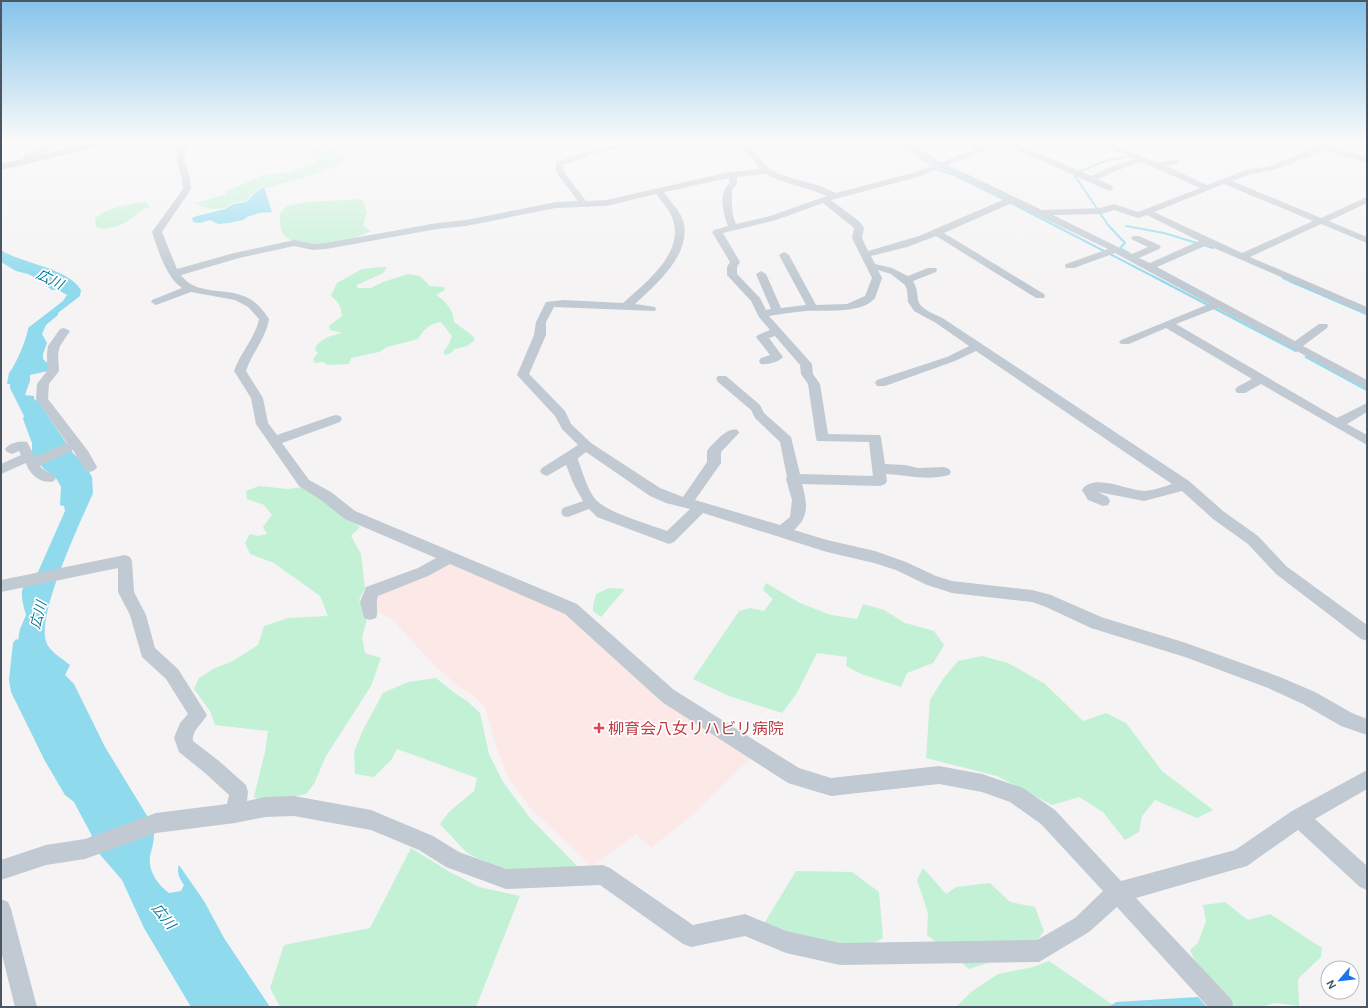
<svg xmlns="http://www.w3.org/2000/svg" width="1368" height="1008" font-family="'DM Sans','Noto Sans JP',sans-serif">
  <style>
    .medical { fill: #fce8e6 }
    .green { fill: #c3f1d5 }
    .water { fill: #90daee }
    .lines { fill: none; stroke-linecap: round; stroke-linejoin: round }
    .stream-far1 { stroke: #90daee; stroke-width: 2 }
    .stream { stroke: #90daee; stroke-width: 2.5 }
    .minor { fill: #c1cad2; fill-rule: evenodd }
    .major { fill: #b3c2d1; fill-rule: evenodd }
    .health-dot { fill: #e0444e; stroke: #fff; stroke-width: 1.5 }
    .labels { text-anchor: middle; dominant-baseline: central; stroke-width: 3.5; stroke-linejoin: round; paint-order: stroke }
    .water-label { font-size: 14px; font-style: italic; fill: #0c7c9b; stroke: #fff }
    .near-health-label { font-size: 16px; fill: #be3a42; stroke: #fff; text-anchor: start }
  </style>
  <rect width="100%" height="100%" fill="#f5f3f3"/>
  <polygon class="medical" points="450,563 561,609 753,756 691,816 651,848 636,834 592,866 531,809 508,777 497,749 485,707 476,698 459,687 433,664 393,620 373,609 371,597"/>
  <g class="green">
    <path d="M326 143 345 157V160C323 175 293 179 268 188L264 187 257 190 245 201 232 203 225 208 212 209 203 207 195 203 226 194V191L267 174 288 173 318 162 309 153C312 146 319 145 326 143Z"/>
    <path d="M362 199 367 212 363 226 371 231C352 241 300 253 284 235 278 228 282 220 279 214L287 206 307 202Z"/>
    <path d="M146 202 150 207C141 209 137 215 130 220 121 225 105 232 96 227L95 219C107 206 130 205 146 202Z"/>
    <path d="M378 267H387L383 273 357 285V288H371L383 282 408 274 420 276 430 286 443 287 445 290 436 295C446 301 454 311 454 322L473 336 475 340 467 346 455 349 451 353 446 355 443 353 449 344 452 336 441 322C429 324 424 329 418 339L387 347 379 352 351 358 349 364 328 365 322 362 315 363 313 359 318 353 315 350C319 338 331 336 342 333L330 330 329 326 342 316C341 306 339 302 331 296L337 283 362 269Z"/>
    <polygon points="259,486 288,489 303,487 322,499 360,527 351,536 361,554 365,588 359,600 367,619 362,637 365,653 381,658 371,686 326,756 314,784 306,794 266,803 254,797 265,752 268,731 215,725 210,711 194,689 199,678 213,669 233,661 258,645 264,626 288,618 328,616 320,596 274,563 250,554 245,543 250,534 258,536 267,534 263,527 272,515 264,505 247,499 246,491"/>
    <polygon points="766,583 800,603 831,615 857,619 863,604 884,610 905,623 934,631 944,645 933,663 907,673 901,687 861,674 846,666 847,657 817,653 797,693 782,713 729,696 693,679 739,611 750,608 764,611 773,599 763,590"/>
    <polygon points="609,588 625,589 601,617 593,611 593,606 596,594"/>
    <polygon points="982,656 1008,663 1045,684 1083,721 1106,713 1126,723 1162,771 1213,810 1197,818 1155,800 1142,816 1139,832 1125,840 1103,812 1079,797 1052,805 997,776 926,758 930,700 943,679 958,661"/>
    <polygon points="436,678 456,694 467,701 480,713 489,754 503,782 530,818 582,871 507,872 467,853 440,824 449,812 474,791 477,778 397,749 392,759 374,777 355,774 354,752 362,732 383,693 408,682"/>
    <polygon points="411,848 450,872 479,887 520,896 476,1007 280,1007 270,988 284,945 370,928"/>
    <polygon points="923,868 946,894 956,887 990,883 1010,902 1035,907 1044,931 1037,941 1010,956 969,969 927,935 928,913 917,880"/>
    <path d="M796 871 852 872 879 892 883 938C849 958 797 936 762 927Z"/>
    <polygon points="1225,902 1248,920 1270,914 1322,948 1321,957 1298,979 1299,1006 1274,1003 1262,1007 1236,1007 1196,963 1190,950 1198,943 1206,921 1203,905"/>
    <polygon points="1049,961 1116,1007 956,1007 971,992 998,974 1033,967"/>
  </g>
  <g class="water">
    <polygon points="264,187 272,212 259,213 247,217 243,220 229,223 218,224 210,220 200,223 193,222 192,218 197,216 225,209 233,204 246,202 256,192"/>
    <path d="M1 250C22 264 67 267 81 290L80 296 58 313V315L46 325 42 334 47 343 43 354V359L47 363 48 371 30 375V381L25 395 34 396V399L38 401 73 453 85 465 92 477 93 493C80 523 37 613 46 641 49 652 62 658 70 665L65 675 74 684 105 747 149 819 150 830 154 834C154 842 152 848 150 856 148 871 157 884 169 893L181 891 184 885C180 880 176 871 179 865L204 901 224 938 270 1007H191L144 928 122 880 96 850 91 834 74 802 65 795 45 761 11 692 9 680 13 643 16 639 18 640 20 629 26 615C20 594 18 585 38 572L65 511 64 506 60 505 61 487 56 478 44 469 32 454V443L23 419 24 416 10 388V384H7L9 373C15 367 28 336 28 328L63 301 67 295C61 292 59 289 52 290L44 284V282L28 274 16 271 1 262Z"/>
    <polygon points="1198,997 1207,1007 1109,1007 1116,1002"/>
  </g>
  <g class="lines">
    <g class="stream-far1">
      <polyline points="895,142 939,170 952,174 1019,207 1164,282"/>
      <polyline points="1126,226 1164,233 1213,248"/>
      <polyline points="1129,253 1120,248 1125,243 1108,225 1075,176 1078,172 1108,160 1130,156"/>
      <polyline points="1283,278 1293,282"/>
    </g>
    <g class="stream">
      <polyline points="1162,281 1296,351"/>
      <polyline points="1290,281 1367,314"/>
      <polyline points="1306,357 1367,390"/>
    </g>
    <g class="minor">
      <polygon points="52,142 63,142 31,158 30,163 27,163 23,161 24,155"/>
      <path d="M180 142H188C179 158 191 172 191 189L162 232 177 269 234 253 294 240 313 244 326 243 437 223 466 220 556 202 578 201 556 172V162C591 150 615 142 653 142L649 144 601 152 563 165 564 172 586 201 606 200 725 173 760 169 739 142H747L769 169 781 175 820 186 836 193 912 173 934 165 897 142H907L941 162 975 149 960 142H971L982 147 994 142H1013L1091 176 1112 166 1135 159 1094 142H1106L1158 163 1176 159H1179V163L1166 166 1207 185 1246 170 1269 166 1318 147 1313 144 1315 142H1320L1367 158V163L1326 150 1274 170 1251 174 1232 181 1321 218 1367 197V203L1329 221 1367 237V243L1321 224 1250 257 1367 307V314L1207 245 1157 267 1295 341 1319 324H1327L1328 326 1327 328 1303 346 1367 380V389L1217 308 1176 324 1337 418 1367 403V412L1347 424 1367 435V445L1261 384 1245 393H1237L1235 390 1237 387 1252 379 1166 328 1129 344H1121L1119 342 1121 340 1209 304 1115 253 1074 268H1066L1065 266 1066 264 1108 249 1012 203 944 233 1044 294 1045 296 1044 298H1036L936 236 907 247 871 256 875 264 892 268 908 276 928 268H936L937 270 936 272 913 281C917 288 917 292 918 300 920 310 936 314 944 319L1189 481 1223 511 1258 536 1286 566 1367 625V641L1361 639 1276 574 1248 544 1213 519 1182 491 1144 501 1098 492 1108 497 1110 501 1108 505 1103 506 1088 500 1082 490C1093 472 1129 491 1145 491 1153 490 1164 487 1172 484L976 351 955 361 885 386H877L875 383 877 380 947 357 969 346 936 323 914 311 908 302 907 290 905 285 891 274 878 270 882 278 875 298C862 314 825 310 806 311 793 312 781 314 769 316L812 364 813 374 820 384 828 434 880 435 881 438 885 464 905 465 918 468 944 467 949 469 951 472 949 475C928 481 906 475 886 474L887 481 885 484 880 486 802 484C807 503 810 516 794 530L827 540 875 551 906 562 936 576 952 581 1032 590 1051 595 1101 617 1186 643 1280 677 1315 692 1352 713 1367 719V735L1341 726 1303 704 1268 688 1185 657 1091 628 1046 607 1032 602 952 593 927 585 896 570 874 563 827 552 703 513 674 542 669 544 597 517 589 509 568 517 563 516 561 512 563 508 583 501 574 485 566 465 547 476 542 474 540 471 542 468 578 445 562 429 555 416 517 375 534 335 536 322 546 302 563 300 623 303C645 283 684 254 673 220 670 210 662 202 656 194L606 206 556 208 466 226 437 229 326 249 313 250 294 246 239 258 181 275C196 297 228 286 250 299 258 304 264 311 269 319 266 338 252 353 246 371L263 398 268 423 277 435 332 416 336 415 340 416 342 419 340 422 282 443 309 480 331 492 355 511 577 604 674 690 799 768 831 778 939 766 982 774 1023 788 1055 810 1121 881 1235 850 1292 811 1367 770V789L1315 819 1367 866V890L1360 887 1298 830 1247 866 1136 898 1231 999 1234 1007H1208L1117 907 1089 932 1039 962 840 965 786 953 745 936 691 947 683 944 600 885 506 889 446 867 419 850 371 830 294 816 265 817 235 823 156 833 85 859 46 865 1 880V860L46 845 85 839 156 813 227 804 229 795 205 773 179 752 174 738 180 723 188 714 166 679 142 657 130 615 118 592V568L1 592V580L125 555 130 557 132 561 134 592 146 615 155 648 178 669 207 715C203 723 191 731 193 741L219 761 246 785 248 792 247 801 265 797 294 796 371 810 433 836 459 852 506 869 603 865 610 868 693 925 745 914 786 931 840 943 1037 940 1075 918 1103 891 1041 824 1010 802 982 792 939 784 831 796 788 783 662 702 565 614 450 564 428 576 378 596C375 604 379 611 376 618L370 620 364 618 360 602 366 587 418 568 436 558 345 519 321 500 299 486 256 424 251 398 234 371C240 353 255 338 259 319L248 307 235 300 191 292 156 305 151 302 152 300 182 288C166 277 158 250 152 232L183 189C183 172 171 158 180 142ZM1004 144 1109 191 1112 190 1113 188 1112 186 1098 179 1118 170 1142 162 1200 188 1138 212 1114 204 1100 208 1042 210 948 165ZM940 168 1005 199 919 236 868 251 862 238 864 228 860 222 831 200 918 177ZM765 174C785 184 807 187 827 196L770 216 736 224C731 213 732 202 732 190L737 184V177ZM729 178V183C718 194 723 214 728 226L714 230 712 232 730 262 727 267V275L751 301 759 317 770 330 758 335 756 337 770 355 761 358 759 361 761 364C767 365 779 362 783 357L769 338 775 336 800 365 801 374 808 384 816 438 817 441 869 442 873 476 800 474 791 437 764 413 760 405 726 376H718L716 379 718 382 751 410 755 418 780 442 787 477 786 479 792 500 790 517 780 525 695 500 721 463V452L739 433 738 430C726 427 717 441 709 448L707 451V462L683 497 660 488 591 443 571 424 565 411 529 374 546 335V322L554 307 655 311 656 309 655 307 635 304C656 284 693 254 683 220 679 210 670 201 664 192ZM1224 184 1313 221 1242 253 1154 212ZM823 203 854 228 852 238 872 278 865 296 847 304 816 305 789 255 784 252 779 255 806 305 781 308 766 274 761 271 756 274 771 309 766 310 760 298 737 274V267L740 262 723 233 776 220ZM1114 210 1138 218 1147 215 1199 241 1150 263 1139 258 1159 249 1161 247 1159 245 1139 236H1133L1131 238 1133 240 1148 247 1132 254 1053 215 1101 214ZM586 452 650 496 666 503 690 509 667 531C649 524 608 513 596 500 587 489 583 473 578 460V458Z"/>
      <path d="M64 328 70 331 60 346 58 354 59 371 49 384 48 399 88 451 97 467 95 470 90 472 85 470 73 450 40 466C44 472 52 472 56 478L54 481C41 485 29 474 26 463L1 474V464L21 455 19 451 12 454 7 452 5 449C9 443 20 440 27 442L35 457 67 443 36 399 37 384 47 371V354L48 346 60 329Z"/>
      <polygon points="1,899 8,902 11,909 37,1007 15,1007 1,951"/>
    </g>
    <polygon class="major" points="94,142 112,142 110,144 1,170 1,164"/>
  </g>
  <linearGradient id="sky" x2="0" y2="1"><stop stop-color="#85c3ea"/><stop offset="0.5" stop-color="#fafafa"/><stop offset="1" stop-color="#fafafa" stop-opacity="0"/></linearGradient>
  <rect width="1368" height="283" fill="url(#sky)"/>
  <path class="health-dot" d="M597 722h4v4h4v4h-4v4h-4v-4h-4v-4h4z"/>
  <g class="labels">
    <g class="water-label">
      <text transform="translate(50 279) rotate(26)">広川</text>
      <text transform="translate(38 615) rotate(-75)">広川</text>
      <text transform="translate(164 916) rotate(51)">広川</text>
    </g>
    <g class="near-health-label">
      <text x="608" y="728">柳育会八女リハビリ病院</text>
    </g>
  </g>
  <rect width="1368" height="1008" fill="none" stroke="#4a5661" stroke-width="4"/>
  <g transform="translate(1340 980) rotate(242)"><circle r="19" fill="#ffffff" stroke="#b7bbc0"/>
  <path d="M0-3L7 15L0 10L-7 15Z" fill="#1a73e8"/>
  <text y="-6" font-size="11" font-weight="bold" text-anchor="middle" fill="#4a5661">N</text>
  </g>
</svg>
